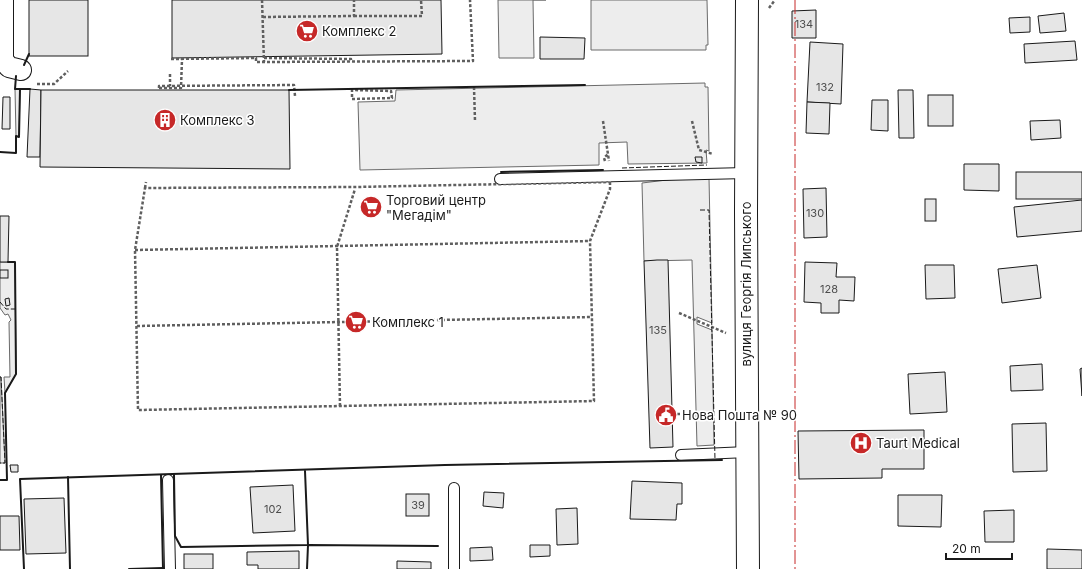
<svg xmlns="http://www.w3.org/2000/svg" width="1082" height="569" font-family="Inter,sans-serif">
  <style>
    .built { fill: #ededed; stroke: #6a6a6a }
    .building { fill: #e6e6e6; stroke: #1a1a1a }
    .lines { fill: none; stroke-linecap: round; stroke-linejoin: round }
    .lane-casing { stroke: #1a1a1a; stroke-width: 12 }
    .street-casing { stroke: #1a1a1a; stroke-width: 22 }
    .secondary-casing { stroke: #1a1a1a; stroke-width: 24 }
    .path { stroke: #5f5f5f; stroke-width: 2.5; stroke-dasharray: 3 2; stroke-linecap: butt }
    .lane { stroke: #fff; stroke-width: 10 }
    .street { stroke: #fff; stroke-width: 20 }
    .secondary { stroke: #fff; stroke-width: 22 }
    .fence { stroke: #1a1a1a; stroke-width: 1; stroke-dasharray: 5 2; stroke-linecap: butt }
    .wall { stroke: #1a1a1a; stroke-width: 2 }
    .power { stroke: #c62828; stroke-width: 1; stroke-dasharray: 14 3 2 3; stroke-linecap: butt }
    .labels { text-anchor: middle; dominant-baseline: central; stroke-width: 3; stroke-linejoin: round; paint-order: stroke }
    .number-label { font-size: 11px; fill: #4d4d4d }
    .poi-label { font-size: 13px; fill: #1a1a1a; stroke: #fff; text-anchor: start }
    .street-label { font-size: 13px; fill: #1a1a1a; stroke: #fff }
  </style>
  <rect width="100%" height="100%" fill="#fff"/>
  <g class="built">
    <polygon points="498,0 546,0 533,0 534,58 499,58"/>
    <polygon points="591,0 707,0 708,45 706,45 706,50 591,50"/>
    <polygon points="705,83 705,87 708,87 709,151 706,150 707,163 628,164 627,142 599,143 599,165 360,170 358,102 395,101 396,90"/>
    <polygon points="15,89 20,89 19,137 16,136"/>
    <polygon points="683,178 709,178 712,323 697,317 697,324 712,330 714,445 697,446 692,260 644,261 642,183"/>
    <polygon points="0,262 15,262 16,374 5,393 4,377 10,377 9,322 11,320 8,314 5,315 0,308"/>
    <polygon points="0,377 1,377 5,463 0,463"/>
  </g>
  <g class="building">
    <rect x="29" y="0" width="59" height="56"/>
    <polygon points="172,0 441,0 442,54 172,58"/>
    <polygon points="816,10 816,38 792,38 792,11"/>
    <polygon points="1064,13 1066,31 1040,33 1038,16"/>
    <polygon points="1030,17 1030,32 1010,33 1009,18"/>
    <polygon points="540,37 585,38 584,59 540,59"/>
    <polygon points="1075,41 1077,60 1025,63 1024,44"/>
    <polygon points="810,42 843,44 841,104 807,102"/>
    <polygon points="30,89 41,90 40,157 27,157"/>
    <polygon points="41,90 289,90 290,169 40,167"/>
    <polygon points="898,90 913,90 914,138 899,138"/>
    <rect x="928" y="95" width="25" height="31"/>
    <polygon points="3,97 10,97 10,129 2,129"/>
    <polygon points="872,100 888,100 888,131 871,130"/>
    <polygon points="807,102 830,103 829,134 806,133"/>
    <polygon points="1060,120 1061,138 1031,140 1030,121"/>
    <polygon points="695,157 702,157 702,163 696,162"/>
    <polygon points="964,164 999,164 999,191 964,190"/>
    <rect x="1016" y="172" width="66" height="27"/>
    <polygon points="826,188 827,237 804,238 803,189"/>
    <rect x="925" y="199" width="11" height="22"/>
    <polygon points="1082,200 1082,231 1017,237 1014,207"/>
    <polygon points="0,216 9,216 8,262 0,262"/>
    <polygon points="657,260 668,260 673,447 650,448 644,261"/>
    <polygon points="805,262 837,263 836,277 855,277 854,301 839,300 839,313 821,313 821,303 804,302"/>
    <polygon points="925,265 954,265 955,298 926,299"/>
    <polygon points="1037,265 1041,298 1002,303 998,269"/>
    <rect x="0" y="270" width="8" height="8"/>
    <polygon points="9,298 10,305 6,306 5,299"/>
    <polygon points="1042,364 1043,390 1011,391 1010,366"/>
    <polygon points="1082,368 1082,396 1080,369"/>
    <polygon points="945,372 947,412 910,414 908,374"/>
    <polygon points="1046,423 1047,471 1013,472 1012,424"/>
    <polygon points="924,430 924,469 882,469 882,478 799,479 798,431"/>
    <polygon points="10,465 18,465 18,472 11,472"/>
    <polygon points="632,481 682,483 682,504 677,504 676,520 630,519"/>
    <polygon points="293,485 295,531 253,533 250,487"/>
    <polygon points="484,492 504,493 503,508 483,506"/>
    <rect x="406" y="494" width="23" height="22"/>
    <polygon points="898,495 942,495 941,527 898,526"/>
    <polygon points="64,498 66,553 26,554 24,499"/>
    <polygon points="577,508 578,544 557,545 556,509"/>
    <polygon points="1014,510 1014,542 985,542 984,511"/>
    <polygon points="0,516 19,516 20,550 0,550"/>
    <polygon points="530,545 550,545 550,556 530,557"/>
    <polygon points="492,547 493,560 470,561 470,548"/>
    <polygon points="1047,549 1082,550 1082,569 1047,569"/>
    <polygon points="299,551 299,569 258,569 258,565 247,565 247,552"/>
    <rect x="184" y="554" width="29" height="15"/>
    <polygon points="397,561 431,562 431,569 397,569"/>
  </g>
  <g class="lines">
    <g class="lane-casing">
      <g id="lane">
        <polyline points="500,179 746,173"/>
        <polyline points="681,455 747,452"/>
        <polyline points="168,480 170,569"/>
        <polyline points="454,569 454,488"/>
      </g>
    </g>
    <g class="street-casing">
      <polyline id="street" points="3,0 3,60 9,67 21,70"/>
    </g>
    <g class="secondary-casing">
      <polyline id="secondary" points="747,0 746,212 748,569"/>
    </g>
    <g class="path">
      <polyline points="262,0 264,62"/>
      <polyline points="769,8 775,0"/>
      <polyline points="354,16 422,16 421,0"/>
      <polyline points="263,17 354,16 354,0"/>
      <polyline points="264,58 351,59 351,62"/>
      <polyline points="171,59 256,58 256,62 264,62 473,61 470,0"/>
      <polyline points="170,74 170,86"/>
      <polyline points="37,84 54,84 68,71"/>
      <polyline points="474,87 475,121"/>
      <polyline points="159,88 159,86 294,85 295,96"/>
      <polyline points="159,88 181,88 182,59"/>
      <polyline points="352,99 392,98 391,91 352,90 352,98"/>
      <polyline points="603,121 609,161"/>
      <polyline points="692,121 699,150 713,154"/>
      <polyline points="605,161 604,158 608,154"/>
      <polygon points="610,182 610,189 590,241 594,401 138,410 135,250 145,188 355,187"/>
      <polyline points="145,188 146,182"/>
      <polyline points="135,250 590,241"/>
      <polyline points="679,313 726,333"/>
      <polyline points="137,326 592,317"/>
      <polyline points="340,406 337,247 355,189"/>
      <polyline points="672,414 681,414"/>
    </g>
    <use href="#lane" class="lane"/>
    <use href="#street" class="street"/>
    <use href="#secondary" class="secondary"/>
    <g class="fence">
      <polyline points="622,168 707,165"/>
      <polyline points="700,210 709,210 715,460"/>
      <polyline points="0,302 6,309 15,309"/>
      <polyline points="0,377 1,377 5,463 0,463"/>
    </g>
    <g class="wall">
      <polyline points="24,65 29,54"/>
      <polyline points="16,76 15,89 30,89"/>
      <polyline points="289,90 585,85"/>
      <polyline points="0,152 16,153 16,136 19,137 20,89"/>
      <polyline points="501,172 603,170"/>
      <polyline points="161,475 163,569"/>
      <polyline points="174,475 175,536 181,547 308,545 305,471"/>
      <polyline points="68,477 70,569"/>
      <polyline points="0,480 7,480 5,393 16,374 15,262 8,262"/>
      <polyline points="24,569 20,479 445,465 722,460"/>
      <polyline points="129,569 163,568"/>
      <polyline points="307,569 308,545 438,546"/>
    </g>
    <polyline class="power" points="795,0 795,569"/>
  </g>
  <defs>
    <g id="supermarket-disc" transform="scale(1.15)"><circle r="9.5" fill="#c62828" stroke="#fff"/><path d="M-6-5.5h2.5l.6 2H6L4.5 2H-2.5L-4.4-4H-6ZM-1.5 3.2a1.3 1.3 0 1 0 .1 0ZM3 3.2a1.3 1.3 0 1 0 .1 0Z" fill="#fff"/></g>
    <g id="building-disc" transform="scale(1.15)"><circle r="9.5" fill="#c62828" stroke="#fff"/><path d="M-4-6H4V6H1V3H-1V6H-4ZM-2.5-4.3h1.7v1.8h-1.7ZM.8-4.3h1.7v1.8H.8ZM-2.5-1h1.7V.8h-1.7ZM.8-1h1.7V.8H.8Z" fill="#fff"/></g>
    <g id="civic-disc" transform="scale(1.15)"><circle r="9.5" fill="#c62828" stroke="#fff"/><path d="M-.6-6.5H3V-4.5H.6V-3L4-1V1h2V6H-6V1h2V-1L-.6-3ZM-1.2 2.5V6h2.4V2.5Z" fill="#fff"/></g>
    <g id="hospital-disc" transform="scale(1.15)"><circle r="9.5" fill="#c62828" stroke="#fff"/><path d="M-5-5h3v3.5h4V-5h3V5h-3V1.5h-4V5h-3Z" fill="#fff"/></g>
  </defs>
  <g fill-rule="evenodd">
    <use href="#supermarket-disc" x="307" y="31"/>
    <use href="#building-disc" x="165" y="120"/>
    <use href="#supermarket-disc" x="371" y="207"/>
    <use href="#supermarket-disc" x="356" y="322"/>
    <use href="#civic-disc" x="666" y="415"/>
    <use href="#hospital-disc" x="861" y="443"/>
  </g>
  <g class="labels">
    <g class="number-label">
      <text x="804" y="24">134</text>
      <text x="825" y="87">132</text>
      <text x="815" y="213">130</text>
      <text x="829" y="289">128</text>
      <text x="658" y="330">135</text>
      <text x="418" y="505">39</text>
      <text x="273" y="509">102</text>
    </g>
    <g class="poi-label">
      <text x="322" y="31">Комплекс 2</text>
      <text x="180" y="120">Комплекс 3</text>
      <text x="386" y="200">Торговий центр<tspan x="386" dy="15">"Мегадім"</tspan></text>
      <text x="372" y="322">Комплекс 1</text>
      <text x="682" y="415">Нова Пошта № 90</text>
      <text x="876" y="443">Taurt Medical</text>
    </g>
    <g class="street-label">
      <text transform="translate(746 284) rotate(-90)">вулиця Георгія Липського</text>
    </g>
  </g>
  <path d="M946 553v6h66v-6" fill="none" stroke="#1a1a1a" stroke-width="2"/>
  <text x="952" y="553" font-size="12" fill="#1a1a1a" stroke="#ffffff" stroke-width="3" paint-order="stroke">20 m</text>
</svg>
